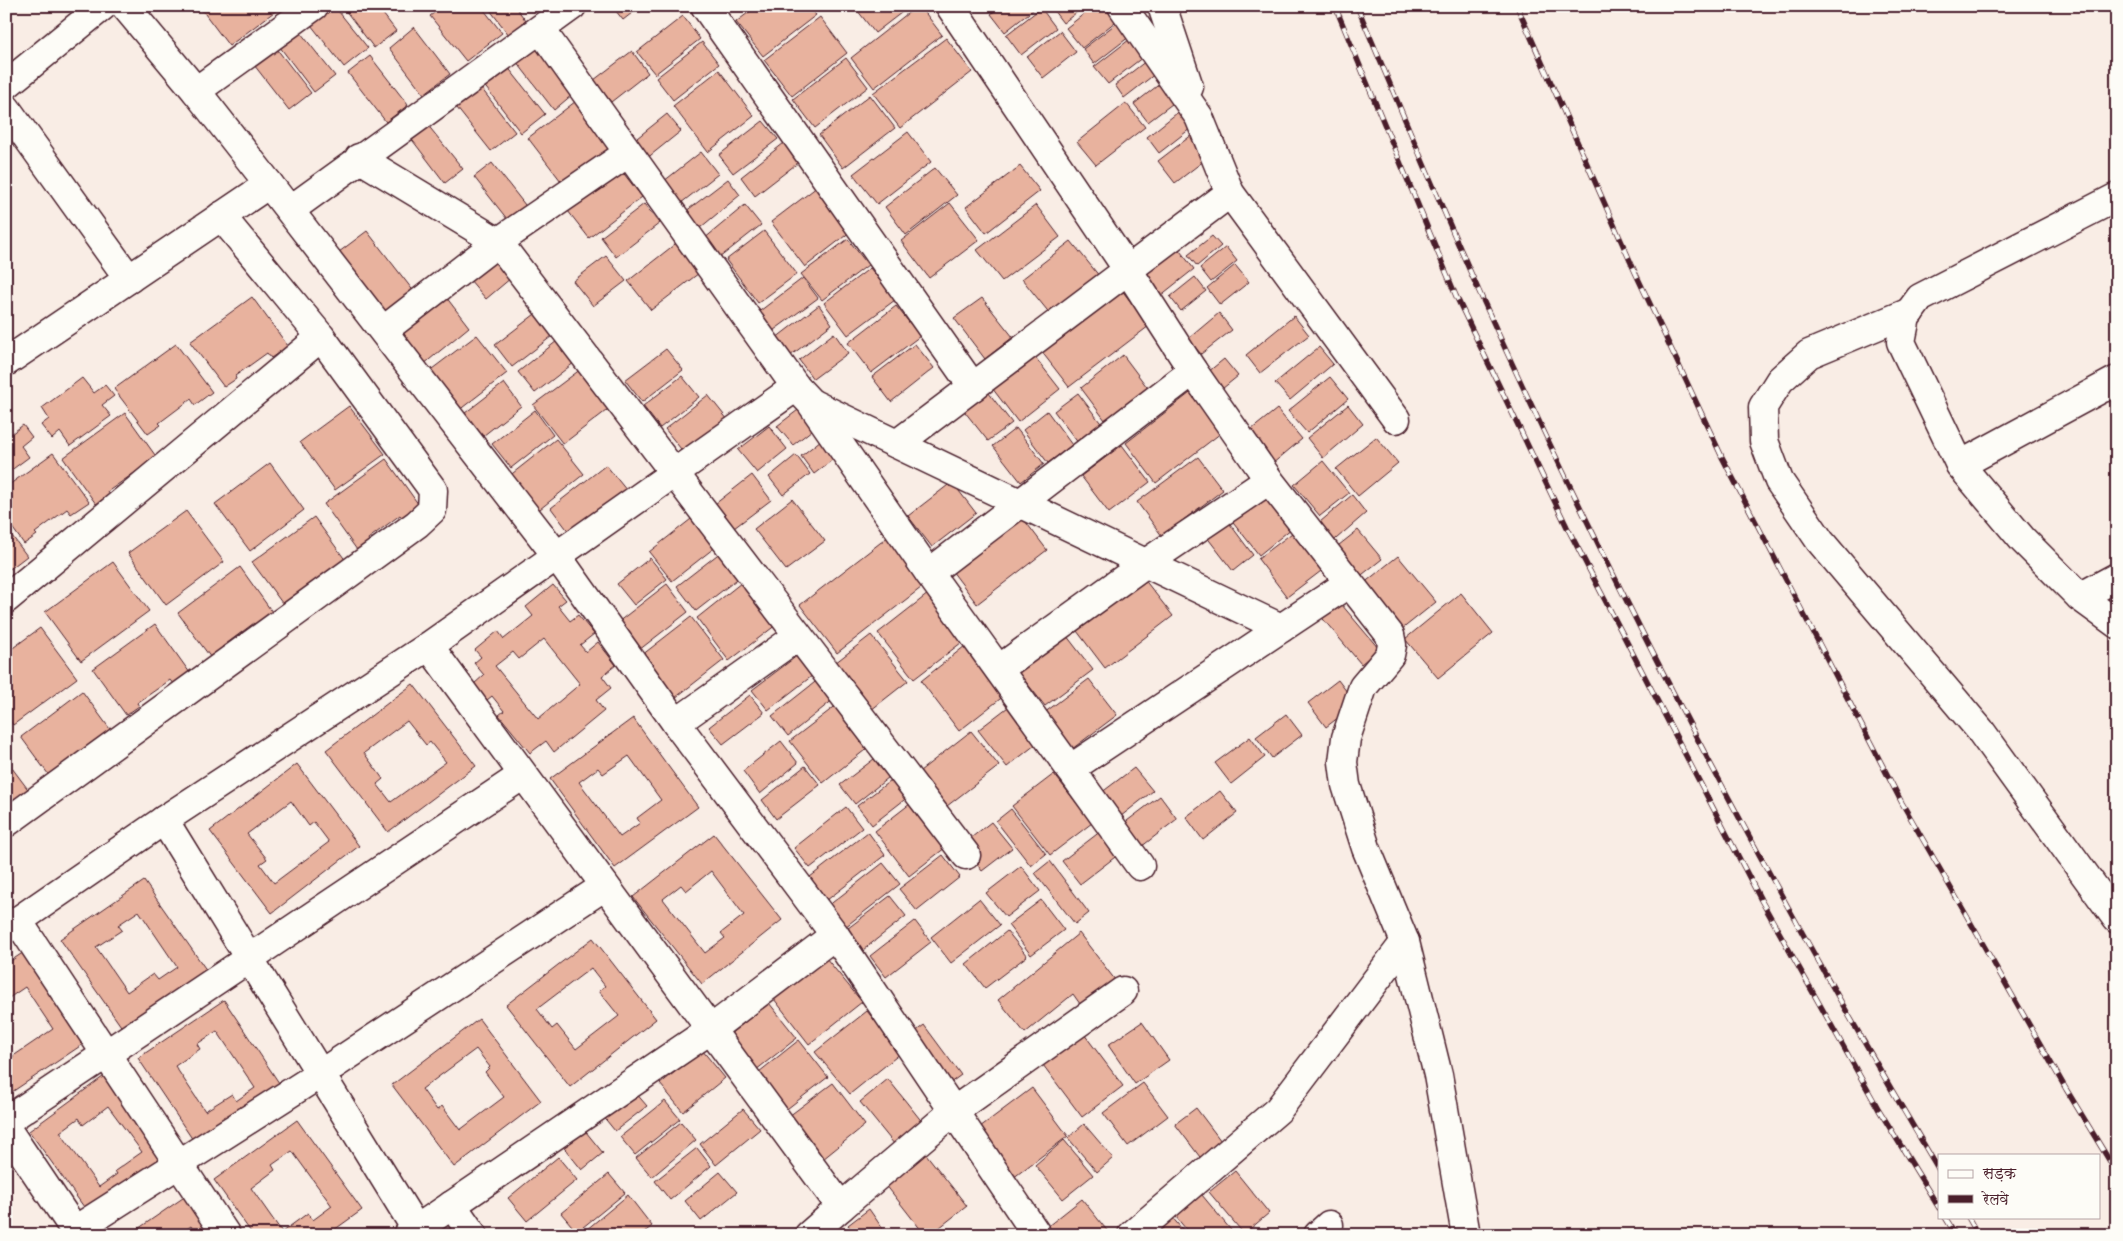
<svg xmlns="http://www.w3.org/2000/svg" width="2123" height="1241" font-family="Dekko,'Playpen Sans Deva',sans-serif">
  <style>
    .building { fill: #e8b29e; stroke: #4a1f2b; fill-rule: evenodd }
    .lines { fill: none; stroke-linecap: round; stroke-linejoin: round }
    .minor-casing { stroke: #4a1f2b; stroke-width: 31 }
    .minor { stroke: #fdfcf7; stroke-width: 28 }
    .rail-casing { stroke: #4a1f2b; stroke-width: 5.5 }
    .rail { stroke: #fdfcf7; stroke-width: 4; stroke-dasharray: 11; stroke-linecap: butt }
  </style>
  <rect width="100%" height="100%" fill="#f9ede5"/>
  <filter id="ink" filterUnits="userSpaceOnUse"><feTurbulence type="fractalNoise" baseFrequency=".02" numOctaves="2"/><feDisplacementMap in="SourceGraphic" scale="10" xChannelSelector="R" yChannelSelector="G"/><feConvolveMatrix kernelMatrix="1 2 1 2 8 2 1 2 1" color-interpolation-filters="sRGB"/></filter>
  <g filter="url(#ink)">
    <g class="building">
      <polygon points="199,6 276,6 278,9 229,46"/>
      <polygon points="342,6 377,6 396,31 374,48"/>
      <polygon points="443,6 481,6 502,33 466,61 430,16"/>
      <polygon points="487,6 515,6 526,21 509,35"/>
      <polygon points="612,6 641,6 623,20"/>
      <polygon points="757,6 809,6 816,15 763,56 736,22"/>
      <polygon points="854,6 910,6 875,33"/>
      <polygon points="917,6 920,6 942,35 874,88 851,58"/>
      <polygon points="1000,6 1038,6 1005,32 991,14"/>
      <polygon points="1050,6 1085,6 1063,23"/>
      <polygon points="1094,6 1111,6 1120,18 1082,48 1066,28"/>
      <polygon points="335,7 368,48 344,67 311,25"/>
      <polygon points="1041,8 1056,28 1021,55 1006,35"/>
      <polygon points="683,16 700,39 655,74 637,52"/>
      <polygon points="820,17 847,53 792,96 764,60"/>
      <polygon points="1122,19 1134,33 1094,64 1083,49"/>
      <polygon points="293,23 335,76 314,92 273,38"/>
      <polygon points="414,27 450,74 424,94 389,48"/>
      <polygon points="1060,31 1076,52 1043,78 1027,57"/>
      <polygon points="1134,36 1147,54 1108,84 1094,67"/>
      <polygon points="946,38 972,72 900,128 873,93"/>
      <polygon points="702,42 719,64 673,100 656,78"/>
      <polygon points="273,44 311,93 289,110 251,61"/>
      <polygon points="536,46 573,94 554,110 516,61"/>
      <polygon points="632,51 648,73 611,102 594,80"/>
      <polygon points="370,56 408,105 386,122 348,73"/>
      <polygon points="846,58 868,87 815,128 793,99"/>
      <polygon points="1146,61 1155,74 1124,98 1115,85"/>
      <polygon points="507,66 545,114 521,133 483,84"/>
      <polygon points="719,70 754,116 708,152 673,106"/>
      <polygon points="1166,79 1180,98 1148,122 1134,104"/>
      <polygon points="478,84 515,132 491,151 453,103"/>
      <polygon points="870,95 895,128 843,168 819,135"/>
      <polygon points="580,98 616,144 564,185 528,138"/>
      <polygon points="1126,103 1145,127 1096,165 1077,142"/>
      <polygon points="1182,109 1195,125 1159,153 1147,137"/>
      <polygon points="667,114 681,131 646,159 632,142"/>
      <polygon points="763,121 778,139 733,173 719,155"/>
      <polygon points="427,124 463,169 445,183 410,137"/>
      <polygon points="1197,131 1214,153 1175,183 1158,161"/>
      <polygon points="908,132 931,162 877,204 853,174"/>
      <polygon points="784,143 799,162 755,196 741,177"/>
      <polygon points="701,152 718,174 676,207 659,185"/>
      <polygon points="492,163 529,210 511,224 474,177"/>
      <polygon points="1020,166 1040,191 986,233 966,207"/>
      <polygon points="935,168 957,195 906,235 885,207"/>
      <polygon points="621,170 642,197 589,238 568,211"/>
      <polygon points="728,179 740,195 695,232 681,215"/>
      <polygon points="817,187 850,232 805,267 771,222"/>
      <polygon points="950,203 979,240 929,278 901,241"/>
      <polygon points="644,204 660,223 616,257 601,237"/>
      <polygon points="745,205 761,225 719,258 704,239"/>
      <polygon points="1036,205 1060,237 1002,281 977,250"/>
      <polygon points="367,231 415,293 387,314 339,252"/>
      <polygon points="764,231 797,274 758,303 726,260"/>
      <polygon points="1212,236 1221,246 1197,266 1188,255"/>
      <polygon points="848,239 868,265 822,300 801,274"/>
      <polygon points="679,241 703,270 651,310 628,281"/>
      <polygon points="1071,241 1100,277 1051,315 1022,279"/>
      <polygon points="1177,247 1194,269 1160,296 1142,275"/>
      <polygon points="1226,247 1237,261 1211,282 1200,268"/>
      <polygon points="606,256 626,281 593,306 573,281"/>
      <polygon points="495,259 511,278 486,299 470,280"/>
      <polygon points="1235,265 1249,282 1220,305 1207,288"/>
      <polygon points="870,268 895,300 848,335 824,303"/>
      <polygon points="1195,277 1206,291 1181,311 1170,297"/>
      <polygon points="803,278 818,298 770,333 756,314"/>
      <polygon points="1118,285 1149,326 1069,387 1038,347"/>
      <polygon points="252,297 288,346 271,358 267,353 235,376 236,379 224,387 190,342"/>
      <polygon points="446,297 469,327 418,369 393,338"/>
      <polygon points="982,298 1013,337 985,359 954,318"/>
      <polygon points="819,305 832,324 790,356 776,338"/>
      <polygon points="896,306 920,336 871,373 848,343"/>
      <polygon points="539,311 556,333 512,367 495,345"/>
      <polygon points="1219,313 1232,330 1201,354 1188,339"/>
      <polygon points="1294,316 1309,335 1260,373 1246,355"/>
      <polygon points="834,333 848,353 813,379 799,360"/>
      <polygon points="477,335 507,373 458,411 428,372"/>
      <polygon points="562,337 579,359 535,393 518,372"/>
      <polygon points="176,344 212,392 195,405 191,399 159,423 161,425 148,434 114,389"/>
      <polygon points="915,344 934,368 891,402 872,377"/>
      <polygon points="1319,347 1333,364 1290,400 1275,383"/>
      <polygon points="666,349 683,370 642,402 625,380"/>
      <polygon points="1031,352 1060,389 1018,422 989,384"/>
      <polygon points="1123,355 1150,391 1108,424 1081,388"/>
      <polygon points="1224,359 1238,376 1217,393 1203,376"/>
      <polygon points="585,366 615,404 563,444 533,405"/>
      <polygon points="682,376 699,397 660,428 643,406"/>
      <polygon points="1330,377 1348,399 1307,433 1288,411"/>
      <polygon points="82,378 94,393 105,385 114,396 102,405 111,416 70,446 60,432 52,439 41,425 49,419 42,408"/>
      <polygon points="504,383 521,406 474,443 456,420"/>
      <polygon points="985,388 1012,423 988,441 961,407"/>
      <polygon points="1078,393 1103,426 1079,444 1054,411"/>
      <polygon points="1190,393 1221,433 1156,483 1126,443"/>
      <polygon points="708,395 728,420 685,454 665,429"/>
      <polygon points="1348,405 1363,424 1323,458 1307,438"/>
      <polygon points="349,406 385,454 335,490 300,442"/>
      <polygon points="802,407 817,426 793,445 777,426"/>
      <polygon points="1277,409 1302,439 1266,469 1241,438"/>
      <polygon points="535,410 553,435 511,468 492,444"/>
      <polygon points="1047,411 1072,445 1048,463 1023,430"/>
      <polygon points="125,413 160,462 144,474 140,469 107,492 109,495 96,504 63,458"/>
      <polygon points="23,425 32,437 21,446 29,457 6,474 6,427 11,434"/>
      <polygon points="769,426 787,449 757,473 738,450"/>
      <polygon points="1016,428 1044,464 1021,482 993,446"/>
      <polygon points="826,436 840,454 814,474 801,456"/>
      <polygon points="1376,437 1398,463 1358,496 1336,469"/>
      <polygon points="556,439 584,474 535,513 508,477"/>
      <polygon points="1122,445 1150,482 1109,513 1081,476"/>
      <polygon points="53,453 89,502 71,514 67,509 35,533 37,535 24,544 6,519 6,487"/>
      <polygon points="796,455 810,474 783,495 769,477"/>
      <polygon points="1198,457 1223,490 1162,536 1137,502"/>
      <polygon points="386,459 421,508 404,520 400,515 368,539 369,541 357,550 324,504"/>
      <polygon points="1323,461 1349,493 1320,516 1294,485"/>
      <polygon points="270,463 304,510 250,551 215,504"/>
      <polygon points="606,465 631,496 575,540 551,508"/>
      <polygon points="752,475 771,500 734,528 715,504"/>
      <polygon points="952,482 976,513 932,547 908,516"/>
      <polygon points="1263,492 1292,528 1259,555 1230,518"/>
      <polygon points="1352,495 1366,513 1329,545 1314,527"/>
      <polygon points="792,499 825,541 786,570 754,529"/>
      <polygon points="186,511 224,562 166,605 128,553"/>
      <polygon points="700,512 723,541 672,581 649,552"/>
      <polygon points="1019,513 1047,550 977,604 949,567"/>
      <polygon points="314,517 349,565 285,607 252,562"/>
      <polygon points="1227,520 1253,555 1233,571 1206,536"/>
      <polygon points="6,528 27,556 10,569 6,564"/>
      <polygon points="1296,530 1325,568 1287,597 1258,559"/>
      <polygon points="1358,530 1382,559 1358,578 1334,549"/>
      <polygon points="889,536 926,584 837,653 800,605"/>
      <polygon points="726,548 745,573 696,611 677,586"/>
      <polygon points="1398,556 1436,602 1401,630 1363,584"/>
      <polygon points="650,558 667,579 634,605 617,584"/>
      <polygon points="113,562 149,611 81,661 45,612"/>
      <polygon points="240,567 275,616 258,629 254,623 222,647 224,649 211,658 178,613"/>
      <polygon points="751,575 785,618 729,661 697,618"/>
      <polygon points="1144,579 1173,616 1105,668 1077,631"/>
      <polygon points="667,584 688,612 639,650 618,622"/>
      <path d="M553 585 566 600 558 606 570 621 578 615 594 634 580 645 586 652 598 642 616 665 602 676 611 688 596 700 604 711 554 752 546 741 530 753 499 715 504 711 492 696 487 700 474 684 484 675 474 663 481 657 475 650 498 631 504 639 533 616 526 607ZM544 639 580 684 538 719 495 666 513 652 519 659Z"/>
      <polygon points="933,590 970,636 914,679 878,633"/>
      <polygon points="1461,593 1493,633 1438,678 1405,639"/>
      <polygon points="1336,598 1379,649 1361,664 1318,613"/>
      <polygon points="691,617 724,660 675,698 642,655"/>
      <polygon points="155,624 190,673 174,685 170,680 137,703 139,706 126,715 93,669"/>
      <polygon points="40,628 77,678 13,725 6,715 6,653"/>
      <polygon points="1063,631 1093,670 1045,706 1015,668"/>
      <polygon points="871,635 908,681 871,710 835,663"/>
      <polygon points="970,642 1009,692 959,731 921,681"/>
      <polygon points="806,649 821,669 768,710 752,690"/>
      <polygon points="824,675 839,695 788,736 772,716"/>
      <polygon points="1089,679 1117,715 1072,749 1044,713"/>
      <polygon points="1338,680 1356,704 1326,727 1308,703"/>
      <path d="M413 684 476 766 388 832 326 750ZM407 721 426 745 430 742 446 762 391 802 377 784 383 779 364 753Z"/>
      <polygon points="82,691 118,740 54,782 21,737"/>
      <polygon points="750,695 764,713 723,744 709,727"/>
      <polygon points="842,701 874,743 823,783 790,741"/>
      <polygon points="1012,704 1040,741 1007,767 978,730"/>
      <polygon points="1286,714 1302,735 1272,758 1256,737"/>
      <path d="M633 718 698 807 615 868 550 779ZM629 756 661 800 637 818 640 823 620 837 579 782 598 768 603 774Z"/>
      <polygon points="971,731 999,766 947,806 920,771"/>
      <polygon points="1250,737 1265,757 1231,784 1215,763"/>
      <polygon points="781,741 798,763 760,794 743,771"/>
      <polygon points="883,752 898,770 855,804 840,785"/>
      <polygon points="6,760 33,796 6,807"/>
      <path d="M297 764 359 846 272 913 210 831ZM291 801 309 826 314 822 329 842 274 883 260 864 267 859 247 834Z"/>
      <polygon points="805,766 820,785 776,819 762,800"/>
      <polygon points="1134,768 1153,791 1116,820 1097,796"/>
      <polygon points="899,774 913,793 872,825 857,806"/>
      <polygon points="1054,774 1092,823 1050,855 1012,806"/>
      <polygon points="1220,791 1237,813 1203,840 1186,817"/>
      <polygon points="1160,796 1177,819 1141,847 1123,824"/>
      <polygon points="915,800 950,844 909,876 875,831"/>
      <polygon points="846,807 862,828 810,868 794,848"/>
      <polygon points="1011,809 1046,854 1031,866 996,821"/>
      <polygon points="991,822 1012,848 982,871 962,845"/>
      <polygon points="1101,831 1119,854 1080,884 1062,861"/>
      <polygon points="868,832 885,855 827,900 810,877"/>
      <path d="M714 834 782 920 702 984 633 897ZM711 871 744 915 721 933 725 938 705 953 663 899 681 885 686 891Z"/>
      <polygon points="943,855 960,877 917,911 899,889"/>
      <polygon points="1050,861 1089,913 1075,924 1035,873"/>
      <polygon points="883,863 900,884 845,927 828,906"/>
      <polygon points="1021,866 1040,891 1006,917 986,893"/>
      <path d="M144 881 207 971 123 1029 60 939ZM139 911 177 967 158 980 153 974 127 992 96 947 122 930 118 925Z"/>
      <polygon points="890,896 906,916 863,950 847,929"/>
      <polygon points="979,899 1000,925 951,963 931,937"/>
      <polygon points="1041,900 1064,930 1031,955 1008,925"/>
      <polygon points="915,921 931,942 886,977 870,956"/>
      <polygon points="1007,931 1027,956 985,988 966,964"/>
      <polygon points="1079,933 1119,985 1085,1011 1073,994 1025,1033 998,1000"/>
      <path d="M593 938 656 1019 570 1087 506 1005ZM591 968 605 986 599 991 619 1016 576 1049 557 1025 552 1029 537 1009Z"/>
      <polygon points="42,940 104,1030 6,1096 6,1061 53,1029 25,987 6,1000 6,964"/>
      <polygon points="826,958 862,1002 809,1044 774,999"/>
      <path d="M224 1000 285 1092 199 1149 138 1058ZM217 1031 255 1088 236 1101 232 1094 205 1111 175 1066 200 1049 197 1044Z"/>
      <polygon points="769,1003 797,1038 756,1070 729,1035"/>
      <polygon points="867,1011 901,1053 850,1094 815,1052"/>
      <path d="M479 1019 541 1101 454 1167 392 1085ZM476 1049 490 1067 485 1072 504 1097 460 1130 442 1106 437 1110 422 1089Z"/>
      <polygon points="1142,1022 1169,1060 1135,1084 1108,1045"/>
      <polygon points="924,1025 961,1075 946,1086 910,1036"/>
      <polygon points="1084,1034 1123,1086 1082,1117 1043,1065"/>
      <polygon points="799,1040 828,1077 783,1112 754,1076"/>
      <polygon points="702,1050 725,1078 683,1112 660,1084"/>
      <path d="M111 1071 175 1159 92 1218 29 1131ZM108 1106 142 1152 115 1171 117 1174 99 1187 60 1132 79 1118 83 1125Z"/>
      <polygon points="888,1079 927,1128 899,1150 860,1102"/>
      <polygon points="833,1083 865,1125 823,1159 789,1116"/>
      <polygon points="1143,1083 1168,1116 1128,1146 1103,1113"/>
      <polygon points="629,1085 647,1106 615,1131 598,1110"/>
      <polygon points="1032,1088 1068,1136 1013,1178 976,1130"/>
      <polygon points="665,1101 680,1119 635,1155 620,1137"/>
      <polygon points="1196,1108 1227,1149 1206,1165 1175,1124"/>
      <polygon points="743,1109 760,1129 716,1165 700,1144"/>
      <path d="M297 1120 362 1210 327 1235H253L214 1180ZM292 1151 332 1206 313 1220 308 1213 282 1232 251 1188 275 1170 272 1165Z"/>
      <polygon points="681,1122 696,1140 652,1177 636,1158"/>
      <polygon points="1084,1124 1113,1158 1097,1172 1068,1138"/>
      <polygon points="582,1127 603,1153 582,1170 561,1144"/>
      <polygon points="1064,1140 1093,1175 1063,1199 1035,1165"/>
      <polygon points="697,1148 711,1166 670,1200 655,1181"/>
      <polygon points="926,1154 967,1206 930,1235 925,1235 886,1185"/>
      <polygon points="558,1157 577,1180 527,1221 508,1198"/>
      <polygon points="1235,1171 1269,1213 1244,1234 1209,1192"/>
      <polygon points="720,1172 737,1192 701,1221 685,1201"/>
      <polygon points="609,1174 625,1193 577,1232 561,1213"/>
      <polygon points="196,1189 227,1235 196,1235 191,1226 178,1235 129,1235"/>
      <polygon points="1197,1189 1235,1235 1191,1235 1171,1211"/>
      <polygon points="628,1195 652,1226 641,1235 580,1235"/>
      <polygon points="1082,1199 1109,1233 1047,1235 1043,1230"/>
      <polygon points="869,1209 887,1235 855,1235 848,1225"/>
      <polygon points="1171,1216 1187,1235 1151,1235"/>
    </g>
    <g class="lines">
      <g class="minor-casing">
        <g id="minor">
          <polyline points="125,6 196,91 269,184 557,556 676,723 835,935 1037,1235"/>
          <polyline points="705,6 973,387"/>
          <polyline points="950,6 1128,270 1193,371 1269,480 1390,635 1392,645 1390,655 1363,687 1346,738 1343,762 1346,785 1366,848 1405,942 1438,1075 1466,1235"/>
          <polyline points="1122,6 1199,117 1230,193 1396,419"/>
          <polyline points="1162,6 1189,87"/>
          <polyline points="541,30 796,387 811,403 929,573 1140,866"/>
          <polyline points="6,85 103,6"/>
          <polyline points="196,91 314,6"/>
          <polyline points="6,108 129,279"/>
          <polyline points="359,158 498,242 966,855"/>
          <polyline points="2117,197 1920,298 1906,317 1901,342 1960,465 2023,540 2080,597 2117,624"/>
          <polyline points="290,210 572,6"/>
          <polyline points="1910,312 1809,354 1780,380 1763,407 1764,441 1779,481 1820,541 1980,730 2117,919"/>
          <polyline points="384,330 498,242 628,153"/>
          <polyline points="6,362 269,184"/>
          <polyline points="813,404 1281,628"/>
          <polyline points="897,444 1230,193"/>
          <polyline points="1960,465 2117,380"/>
          <polyline points="929,573 1193,371"/>
          <polyline points="2080,597 2117,577"/>
          <polyline points="6,599 321,337"/>
          <polyline points="429,646 841,1207 809,1235"/>
          <polyline points="999,669 1146,563 1269,480"/>
          <polyline points="676,723 798,636"/>
          <polyline points="1070,769 1349,583"/>
          <polyline points="164,820 416,1229"/>
          <polyline points="6,823 417,524 432,510 433,490 321,337 221,216"/>
          <polyline points="18,921 226,1235"/>
          <polyline points="6,929 164,820 429,646 796,387"/>
          <polyline points="6,1121 523,775"/>
          <polyline points="6,1128 78,1235"/>
          <polyline points="452,1205 473,1235"/>
          <polyline points="841,1207 954,1111 1123,991"/>
          <polyline points="75,1230 320,1074 605,886"/>
          <polyline points="408,1235 710,1030 835,935"/>
          <polyline points="1132,1235 1278,1110 1405,942"/>
          <polyline points="1318,1235 1329,1225"/>
        </g>
      </g>
      <use href="#minor" class="minor"/>
      <g class="rail-casing">
        <g id="rail">
          <polyline points="1335,6 1456,296 1567,527 1761,900 1879,1110 1939,1208"/>
          <path d="M1357 6C1397 100 1436 195 1478 289 1614 591 1769 885 1939 1170"/>
          <polyline points="1517,6 1635,272 1722,457 1902,803 2066,1089 2117,1173"/>
          <polyline points="1945,1217 1956,1235"/>
          <polyline points="1968,1217 1978,1235"/>
        </g>
      </g>
      <use href="#rail" class="rail"/>
    </g>
  </g>
  <rect width="2123" height="1241" fill="none" stroke="#fdfcf7" stroke-width="25"/>
  <rect x="12" y="12" width="2098" height="1216" fill="none" stroke="#4a1f2b" stroke-width="2" filter="url(#ink)"/>
  <rect x="1938" y="1154" width="162" height="65" fill="#fdfcf7" stroke="#b5a4a5"/>
  <rect x="1948" y="1170" width="25" height="8" fill="#fdfcf7" stroke="#b5a4a5"/>
  <text x="1983" y="1178" font-size="15" fill="#4a1f2b">सड़क</text>
  <rect x="1948" y="1195" width="25" height="8" fill="#4a1f2b" stroke="#b5a4a5"/>
  <text x="1983" y="1204" font-size="15" fill="#4a1f2b">रेलवे</text>
</svg>
